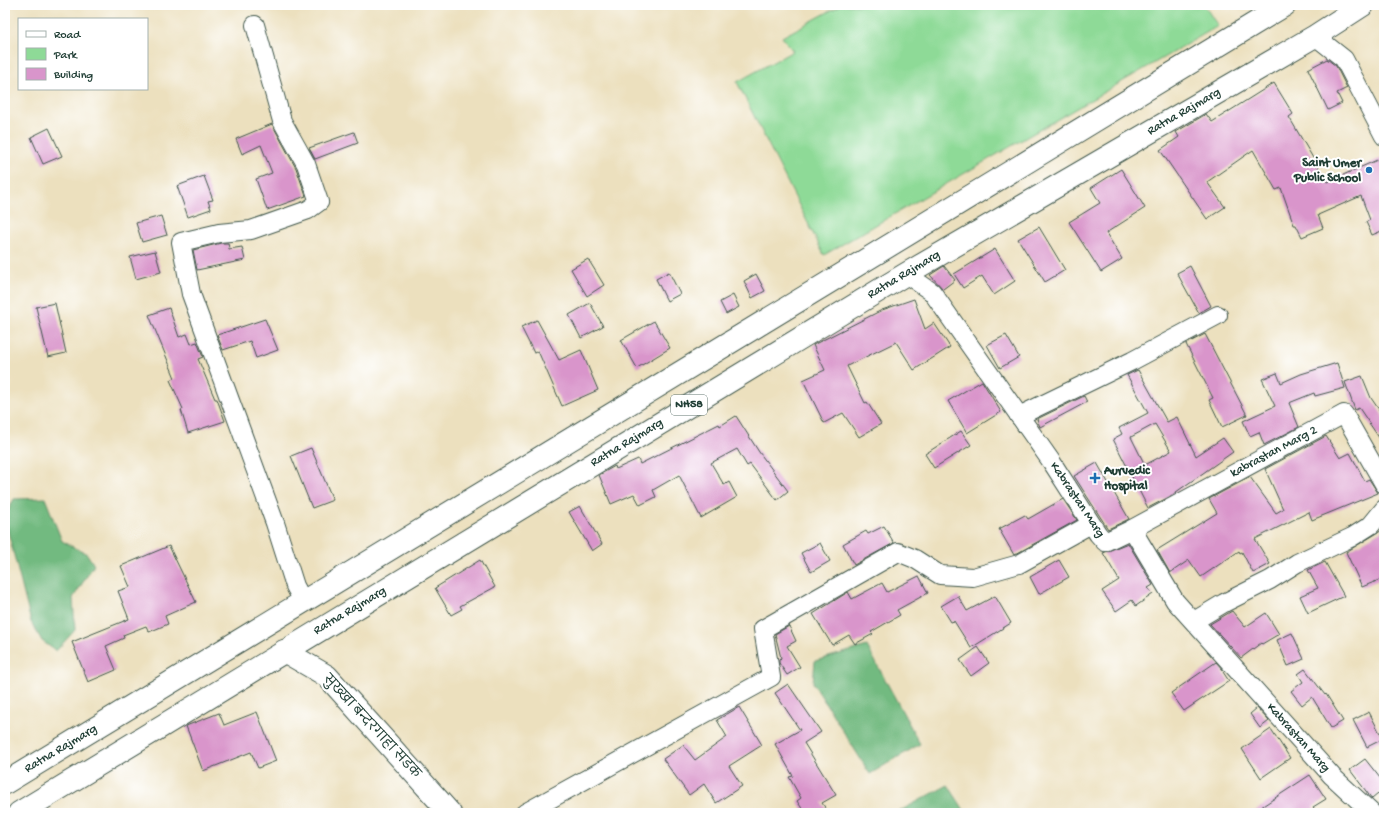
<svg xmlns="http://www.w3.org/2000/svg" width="1389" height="818" font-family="'Gochi Hand','Playpen Sans Deva',sans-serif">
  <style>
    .green { fill: #8eda97; stroke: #568c66 }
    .forest { fill: #72ba80; stroke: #487c5a }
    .building { fill: #d995cb; fill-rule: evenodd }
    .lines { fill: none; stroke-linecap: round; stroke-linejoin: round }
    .street-casing { stroke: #3e5549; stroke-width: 20 }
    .secondary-casing { stroke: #3e5549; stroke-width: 24 }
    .highway-casing { stroke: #3e5549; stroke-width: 24 }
    .street { stroke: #fff; stroke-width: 18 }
    .secondary { stroke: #fff; stroke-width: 22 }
    .highway { stroke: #fff; stroke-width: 22 }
    .poi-dot { fill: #1f6fb2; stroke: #fff; stroke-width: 1.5 }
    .labels { text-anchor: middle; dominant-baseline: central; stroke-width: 4; stroke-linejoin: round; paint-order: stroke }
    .shield { fill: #fff; stroke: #627771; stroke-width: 1 }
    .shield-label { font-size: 12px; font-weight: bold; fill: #1f3d34 }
    .street-label { font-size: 13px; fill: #1f3d34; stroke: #fff }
    .poi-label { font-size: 13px; font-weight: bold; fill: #1f3d34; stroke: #fff; text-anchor: end }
  </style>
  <rect width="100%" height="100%" fill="#fff"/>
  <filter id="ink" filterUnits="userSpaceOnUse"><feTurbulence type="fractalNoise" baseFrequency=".025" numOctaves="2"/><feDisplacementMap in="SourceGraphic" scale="8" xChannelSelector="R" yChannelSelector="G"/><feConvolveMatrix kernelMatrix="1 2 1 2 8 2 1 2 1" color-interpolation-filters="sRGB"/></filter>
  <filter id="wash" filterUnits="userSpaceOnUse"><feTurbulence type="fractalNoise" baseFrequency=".012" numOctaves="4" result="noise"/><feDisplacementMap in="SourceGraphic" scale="16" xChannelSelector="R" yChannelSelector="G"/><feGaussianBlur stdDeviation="0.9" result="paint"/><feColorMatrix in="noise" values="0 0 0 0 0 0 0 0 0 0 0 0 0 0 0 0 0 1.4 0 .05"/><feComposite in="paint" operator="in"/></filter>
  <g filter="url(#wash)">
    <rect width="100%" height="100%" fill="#ece0be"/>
    <polygon class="green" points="841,5 1204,5 1218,26 824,255 737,82 793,51 782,37"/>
    <g class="forest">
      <polygon points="45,498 62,541 87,554 94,565 73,598 75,630 56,651 42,641 31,622 5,520 5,516 14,499"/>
      <polygon points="867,646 920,744 870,774 813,683 815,661"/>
      <polygon points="948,785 966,813 896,813"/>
    </g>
    <g id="blocks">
      <g class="building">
        <polygon points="1327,59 1336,66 1347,88 1337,93 1342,103 1328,110 1308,69"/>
        <polygon points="1274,83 1293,114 1289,117 1327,182 1384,157 1384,230 1372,235 1366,222 1370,220 1361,196 1318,215 1323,228 1302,237 1296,225 1294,225 1281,188 1276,190 1253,150 1207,182 1225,207 1207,219 1160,150 1179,137 1176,132 1206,114 1212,122"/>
        <polygon points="272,124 296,168 306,196 267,210 256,179 272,173 261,145 242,154 236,139"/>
        <polygon points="49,128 62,156 43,164 31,137"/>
        <polygon points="354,132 358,143 315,159 309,148"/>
        <polygon points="1121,169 1145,208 1106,233 1122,259 1101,272 1069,222 1100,203 1091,188"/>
        <polygon points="204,176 213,200 208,201 211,209 188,217 177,186"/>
        <polygon points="161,216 167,235 142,242 136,223"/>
        <polygon points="1039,227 1065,270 1045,282 1018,239"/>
        <polygon points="221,243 228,243 229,249 242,247 245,260 197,270 193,250"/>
        <polygon points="995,249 1015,281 994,295 982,276 963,288 954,274"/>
        <polygon points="155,251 161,272 136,279 130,257"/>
        <polygon points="588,259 604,285 587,296 571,269"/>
        <polygon points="944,266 955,280 943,289 930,275"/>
        <polygon points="1190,266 1211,306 1199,313 1177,273"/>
        <polygon points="669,272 680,294 667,301 656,279"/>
        <polygon points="756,274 765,291 752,298 744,281"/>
        <polygon points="733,295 739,307 726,314 720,302"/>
        <polygon points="914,299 925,329 934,323 950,347 914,370 896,342 847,366 865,403 867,402 881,424 859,437 843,413 824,423 803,380 825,370 813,345 882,310"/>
        <polygon points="55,303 66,353 48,357 36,307"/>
        <polygon points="590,303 603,326 581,338 569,315"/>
        <polygon points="169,308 179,337 187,334 191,344 197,342 203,357 198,359 215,399 217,399 225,421 188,433 181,410 183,409 170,380 175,378 149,315"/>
        <polygon points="265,319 278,350 256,358 250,341 223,350 217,335"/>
        <polygon points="537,320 559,360 581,350 598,390 562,406 538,351 534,353 521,327"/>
        <polygon points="654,321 670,348 637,368 621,340"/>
        <polygon points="1205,334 1247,415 1222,427 1209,400 1213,398 1186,344"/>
        <polygon points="1006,335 1019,357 1000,368 987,345"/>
        <polygon points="1337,363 1345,388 1315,396 1314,393 1289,403 1299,427 1264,445 1259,432 1250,436 1243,421 1275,406 1262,379 1277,373 1281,383 1301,374"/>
        <path d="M1138 370 1167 422 1177 417 1196 456 1223 438 1233 452 1169 497 1148 508 1113 439 1122 434 1119 428 1148 413 1127 375ZM1155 424 1171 451 1145 465 1131 437Z"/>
        <polygon points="1362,376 1371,398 1384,417 1384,445 1359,408 1355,410 1345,382"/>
        <polygon points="982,381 1001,412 967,433 948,401"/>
        <polygon points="1084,396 1087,402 1040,427 1037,419"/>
        <polygon points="736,416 759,452 788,491 777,500 750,464 747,466 737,449 711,463 724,485 729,482 737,497 701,518 679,475 653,490 656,497 640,505 634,494 611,504 599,475 615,466 616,469 638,459 640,464 719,424 720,426"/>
        <polygon points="961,431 971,445 934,468 925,454"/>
        <polygon points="1326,436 1340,458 1350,453 1365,481 1369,479 1378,493 1312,520 1309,512 1255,539 1270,564 1253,573 1242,552 1240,553 1239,551 1201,577 1189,560 1170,573 1157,550 1217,513 1209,499 1250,477 1276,513 1283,509 1265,469"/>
        <polygon points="311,448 333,500 312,508 291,456"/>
        <polygon points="1097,463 1129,519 1108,529 1074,476"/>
        <polygon points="1063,499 1077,520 1014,555 999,529 1025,515 1028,519"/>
        <polygon points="580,506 602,544 592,551 569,512"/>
        <polygon points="884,526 894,543 854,565 843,544 866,531 868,534"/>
        <polygon points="1384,529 1384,578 1362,587 1346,552"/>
        <polygon points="820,543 830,561 811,572 801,553"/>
        <polygon points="1128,543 1153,585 1148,588 1153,594 1136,606 1132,600 1116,611 1102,591 1119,580 1103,553"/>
        <polygon points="169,546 196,602 165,616 168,624 149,632 146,626 123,635 124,638 106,646 116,670 88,682 72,642 129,619 118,591 130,587 121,566"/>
        <polygon points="480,560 495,587 460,606 462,609 451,615 435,588"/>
        <polygon points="1059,560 1069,577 1039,594 1030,577"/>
        <polygon points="1325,562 1344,596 1308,613 1300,596 1318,588 1308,570"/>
        <polygon points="919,576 928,593 897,610 900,615 871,632 873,634 855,644 849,635 832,645 813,614 848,592 852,599 882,583 887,592"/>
        <polygon points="958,596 967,611 995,596 1011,623 971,648 954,621 951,622 941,606"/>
        <polygon points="1232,611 1245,627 1266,613 1279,634 1262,644 1261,643 1241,658 1210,624"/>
        <polygon points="789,626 796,641 787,646 800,667 787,675 779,663 779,660 781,658 775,634"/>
        <polygon points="1292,633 1304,659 1288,666 1277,640"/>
        <polygon points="978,647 989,663 971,676 960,660"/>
        <polygon points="1216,662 1224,671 1223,672 1229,681 1184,711 1171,693"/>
        <polygon points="1305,669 1325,695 1326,694 1343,721 1331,728 1312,697 1302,705 1291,691 1303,682 1298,674"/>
        <polygon points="788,684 821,732 804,743 836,795 822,803 829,813 805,813 797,801 801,798 789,777 793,776 775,744 800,730 775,693"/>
        <polygon points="739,707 762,745 729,766 742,786 716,803 704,784 689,795 663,759 683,745 695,760 727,737 717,720"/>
        <polygon points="1257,708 1269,721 1260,728 1250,714"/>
        <polygon points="257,712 276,761 258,768 251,752 203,771 186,726 219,713 224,725"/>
        <polygon points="1369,712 1383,739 1367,747 1353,720"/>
        <polygon points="1271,729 1290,758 1261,778 1242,749"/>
        <polygon points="1365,759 1384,783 1384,789 1372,799 1350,770"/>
        <polygon points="1310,775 1326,799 1313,807 1318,813 1252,813"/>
      </g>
    </g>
  </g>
  <g filter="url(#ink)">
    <use href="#blocks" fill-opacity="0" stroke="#3e5549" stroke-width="1"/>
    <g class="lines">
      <g class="street-casing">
        <g id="street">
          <polyline points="255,25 282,121 306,164 319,202 308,210 251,230 219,233 181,242 191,294 275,523 295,586 303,601"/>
          <polyline points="1315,36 1344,59 1384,136"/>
          <polyline points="906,274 932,292 1051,461 1098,534 1105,542 1132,529 1175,601 1332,776 1372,813"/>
          <polyline points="1019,416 1132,361 1218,315"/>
          <polyline points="1132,529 1344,414 1384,484"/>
          <polyline points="1194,621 1224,603 1270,580 1297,563 1352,537 1371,525 1384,509"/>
          <polyline points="525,813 771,677 763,629 898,552 915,559 940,575 973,577 1019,564 1091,524"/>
        </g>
      </g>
      <g class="secondary-casing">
        <polyline id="secondary" points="284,651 327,676 450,813"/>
      </g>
      <g class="highway-casing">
        <g id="highway">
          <polyline points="5,783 1285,5"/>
          <polyline points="19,813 906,274 1315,36 1363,5"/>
        </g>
      </g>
      <use href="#street" class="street"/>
      <use href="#secondary" class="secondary"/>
      <use href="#highway" class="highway"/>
    </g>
  </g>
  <g class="poi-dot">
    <circle cx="1369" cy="170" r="4"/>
    <path d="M1093 472h4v4h4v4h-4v4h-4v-4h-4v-4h4z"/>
  </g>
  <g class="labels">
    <rect class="shield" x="671" y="395" width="36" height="20" rx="3"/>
    <g class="shield-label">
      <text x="689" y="405">NH58</text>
    </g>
    <g class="street-label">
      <text transform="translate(1184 112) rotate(-30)">Ratna Rajmarg</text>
      <text transform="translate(904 275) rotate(-31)">Ratna Rajmarg</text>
      <text transform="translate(627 443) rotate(-31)">Ratna Rajmarg</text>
      <text transform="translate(1274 452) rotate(-28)">kabrastan Marg 2</text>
      <text transform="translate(1077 500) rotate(56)">Kabrastan Marg</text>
      <text transform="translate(350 611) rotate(-31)">Ratna Rajmarg</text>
      <text transform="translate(371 727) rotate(47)">सुख्खा बन्दरगाहा सडक</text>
      <text transform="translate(1298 738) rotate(48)">Kabrastan Marg</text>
      <text transform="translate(61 749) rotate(-31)">Ratna Rajmarg</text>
    </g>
    <g class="poi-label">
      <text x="1361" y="163">Saint Umer<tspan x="1361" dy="15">Public School</tspan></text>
      <text x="1104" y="471" text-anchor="start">Aurvedic<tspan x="1104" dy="15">Hospital</tspan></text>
    </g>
  </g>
  <rect width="1389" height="818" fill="none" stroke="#fff" stroke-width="20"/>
  <rect x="18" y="18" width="130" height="72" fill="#ffffff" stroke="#a5b1ae"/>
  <rect x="26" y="31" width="20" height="6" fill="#ffffff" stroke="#a5b1ae"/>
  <text x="54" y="38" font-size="12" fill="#1f3d34">Road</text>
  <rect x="26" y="48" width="20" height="12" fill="#8eda97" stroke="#a5b1ae"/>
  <text x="54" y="58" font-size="12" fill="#1f3d34">Park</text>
  <rect x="26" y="68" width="20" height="12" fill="#d995cb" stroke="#a5b1ae"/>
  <text x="54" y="78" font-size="12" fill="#1f3d34">Building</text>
</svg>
